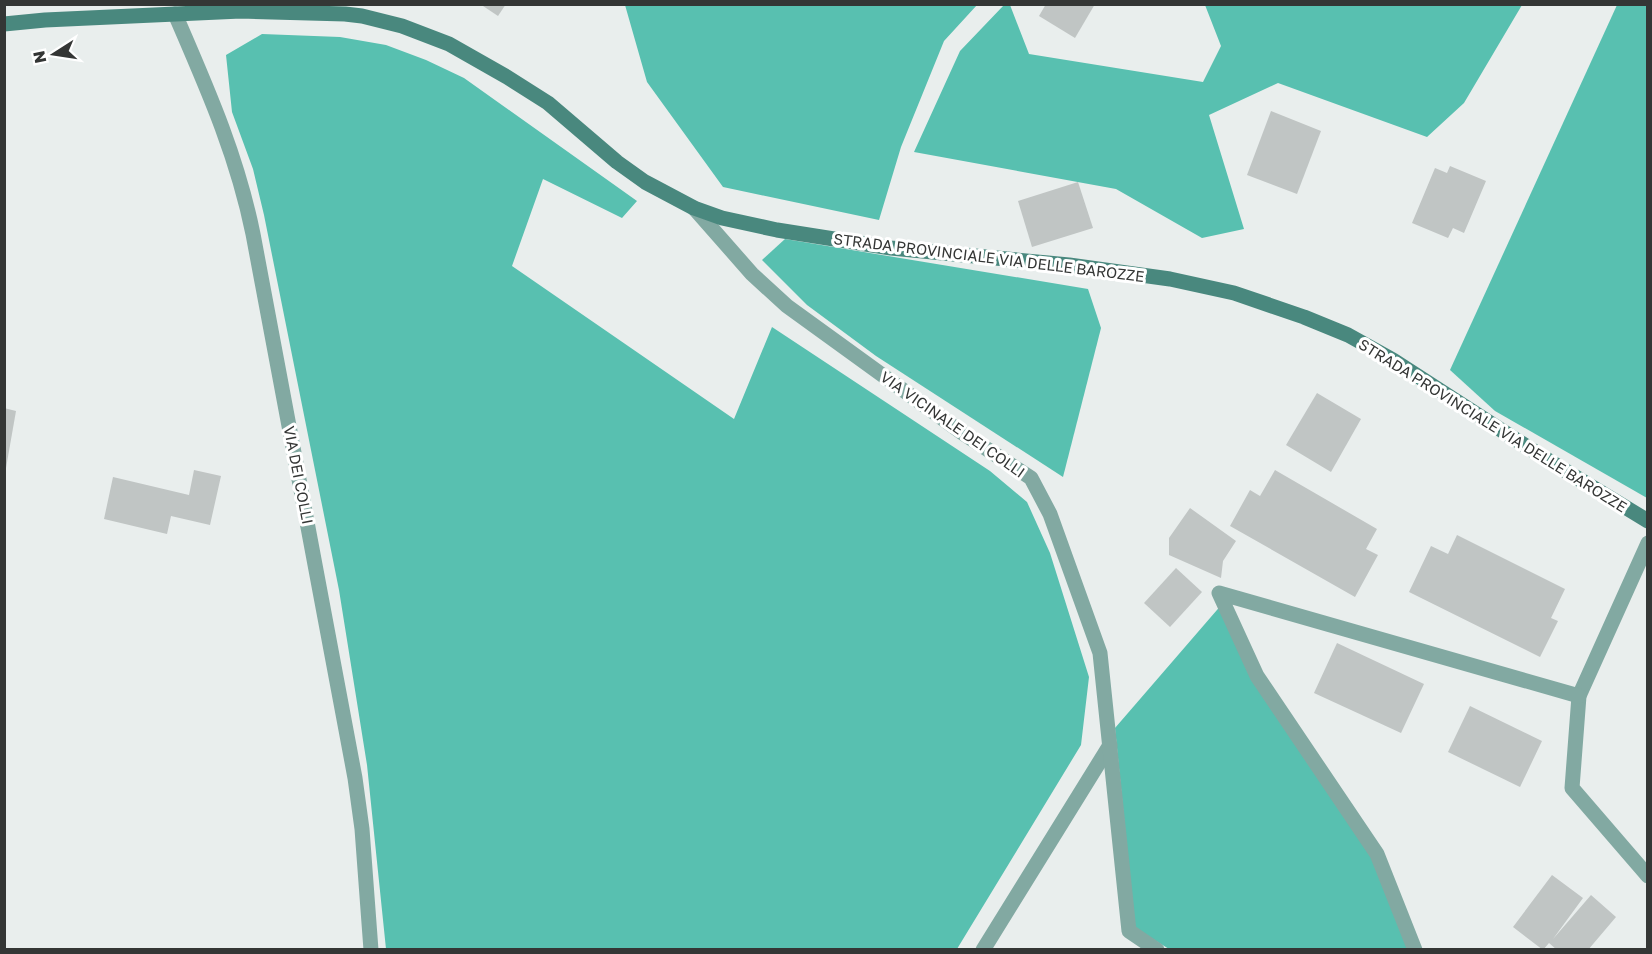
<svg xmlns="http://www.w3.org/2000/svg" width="1652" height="954" font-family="'Golos Text',sans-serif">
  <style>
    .forest { fill: #58c0b0 }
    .building { fill: #c0c5c4 }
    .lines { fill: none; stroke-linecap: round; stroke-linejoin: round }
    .lane { stroke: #82a9a2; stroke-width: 15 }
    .street { stroke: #82a9a2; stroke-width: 15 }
    .secondary { stroke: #49887e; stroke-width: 15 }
    .labels { text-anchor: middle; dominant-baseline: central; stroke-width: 6; stroke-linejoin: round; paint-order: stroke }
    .street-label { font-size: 15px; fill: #343635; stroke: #fff }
  </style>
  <rect width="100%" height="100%" fill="#e9eeed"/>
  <g class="forest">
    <polygon points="625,5 625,4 977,5 944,41 901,147 879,220 723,187 647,82"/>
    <polygon points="1004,5 1010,5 1029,54 1203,82 1221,46 1205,5 1522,5 1464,103 1427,137 1278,83 1209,115 1244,229 1202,238 1116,189 914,152 960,51"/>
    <polygon points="1617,5 1647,5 1647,498 1495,411 1450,370"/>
    <polygon points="262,34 340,37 386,45 426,60 464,78 637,201 622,218 543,179 512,266 734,419 772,327 990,471 1027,502 1050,553 1089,677 1081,745 957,949 386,949 367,765 339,590 264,215 253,169 232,112 226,55"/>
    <polygon points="785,239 1088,289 1101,328 1063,477 876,356 807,305 762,260"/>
    <polygon points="1223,603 1257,676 1377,854 1414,949 1169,949 1135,928 1115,728"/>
  </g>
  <g class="building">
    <polygon points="480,4 506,4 498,16"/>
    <polygon points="1046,4 1095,4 1075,38 1039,16"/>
    <polygon points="1271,111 1321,131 1297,194 1247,175"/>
    <polygon points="1450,166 1486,181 1464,233 1453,228 1448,238 1412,223 1435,168 1447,173"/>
    <polygon points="1078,182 1093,228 1032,247 1018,201"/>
    <polygon points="1317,393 1361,419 1331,472 1286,445"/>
    <polygon points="4,408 16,411 6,468 4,468"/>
    <polygon points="194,470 221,476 210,525 171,516 167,534 104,519 113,477 189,495"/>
    <polygon points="1275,470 1377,529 1366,549 1378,555 1355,597 1230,526 1250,490 1260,496"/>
    <polygon points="1190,508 1236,541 1223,561 1221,578 1169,555 1169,538"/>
    <polygon points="1457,535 1565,589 1551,618 1558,621 1540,657 1409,592 1431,546 1448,554"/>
    <polygon points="1176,568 1202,592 1170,627 1144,603"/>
    <polygon points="1337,643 1424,684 1401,733 1314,693"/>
    <polygon points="1470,706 1542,741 1520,787 1448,752"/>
    <polygon points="1552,875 1583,898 1553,939 1591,895 1616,917 1588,950 1557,950 1549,943 1543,950 1513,927"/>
  </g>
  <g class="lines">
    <g class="lane">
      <polyline points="1648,543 1579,696 1572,788 1648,876"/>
      <polyline points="983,950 1110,745"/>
      <polyline points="1415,950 1377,854 1257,676 1219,593 1579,696"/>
    </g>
    <g class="street">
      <path d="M175 14C207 88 237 155 253 234L355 778 362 829 371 950"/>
      <polyline points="694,208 752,274 787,306 961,432 1031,478 1050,514 1100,653 1129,931 1157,950"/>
    </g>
    <polyline class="secondary" points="4,24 45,20 241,11 345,14 362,16 402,26 449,44 507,77 548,103 617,162 645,182 694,208 722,218 777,230 891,248 1069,265 1170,279 1234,293 1304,317 1348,335 1393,360 1546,459 1648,521"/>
  </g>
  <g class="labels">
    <g class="street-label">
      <text transform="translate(989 257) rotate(7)">STRADA PROVINCIALE VIA DELLE BAROZZE</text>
      <text transform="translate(953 424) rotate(35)">VIA VICINALE DEI COLLI</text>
      <text transform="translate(1493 425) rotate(32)">STRADA PROVINCIALE VIA DELLE BAROZZE</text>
      <text transform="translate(299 475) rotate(79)">VIA DEI COLLI</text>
    </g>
  </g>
  <rect width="1652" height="954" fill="none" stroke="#343635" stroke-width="12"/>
  <g transform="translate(54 54) rotate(258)" stroke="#ffffff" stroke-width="4.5" paint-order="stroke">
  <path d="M0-4.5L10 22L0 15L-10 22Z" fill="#343635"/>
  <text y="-9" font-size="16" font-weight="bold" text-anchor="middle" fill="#343635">N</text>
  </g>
</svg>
